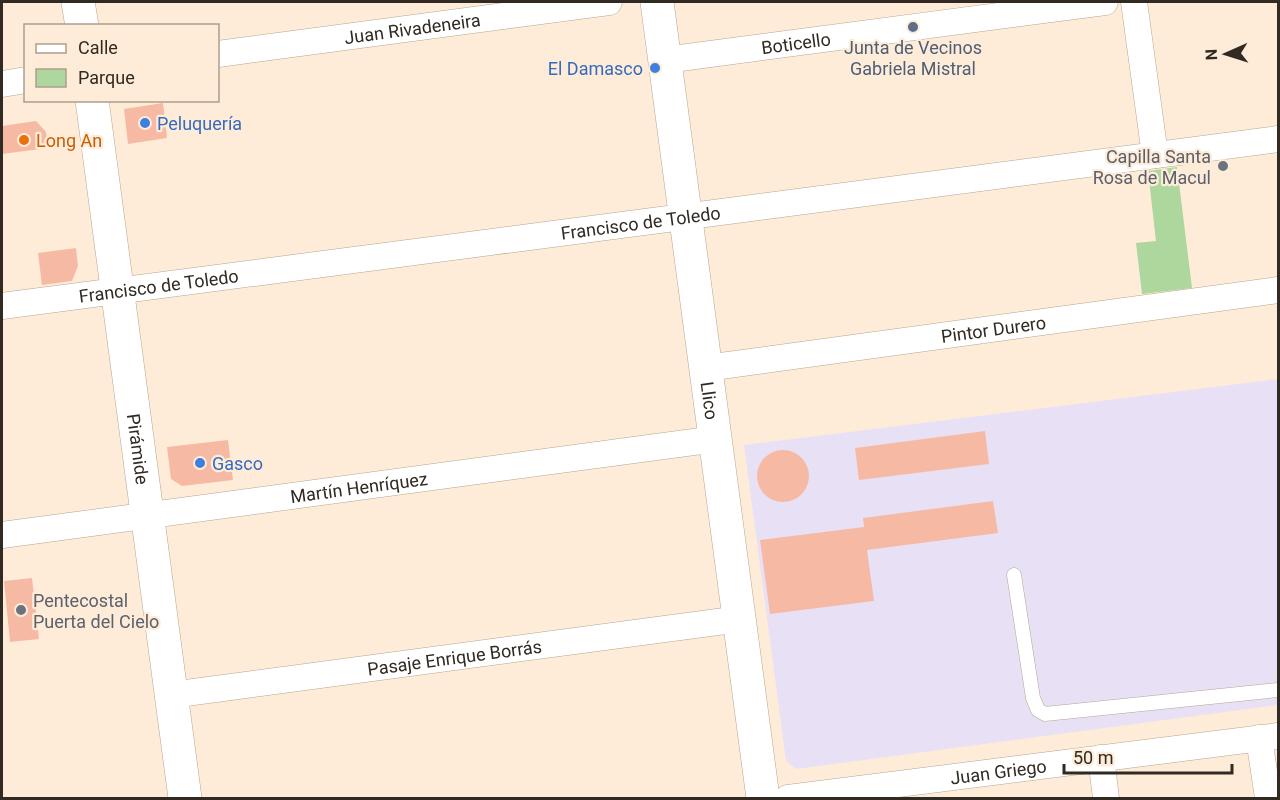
<svg xmlns="http://www.w3.org/2000/svg" width="1280" height="800" font-family="Roboto,sans-serif">
  <style>
    .education { fill: #e8e1f6 }
    .green { fill: #add79c }
    .building { fill: #f6baa4 }
    .lines { fill: none; stroke-linecap: round; stroke-linejoin: round }
    .service-casing { stroke: #b6a592; stroke-width: 15 }
    .minor-casing { stroke: #b6a592; stroke-width: 27 }
    .tertiary-casing { stroke: #b6a592; stroke-width: 34 }
    .service { stroke: #fff; stroke-width: 14 }
    .minor { stroke: #fff; stroke-width: 26 }
    .tertiary { stroke: #fff; stroke-width: 33 }
    .service-dot { fill: #5c6f8a; stroke: #feecd8; stroke-width: 2 }
    .shop-dot { fill: #3f7fe0; stroke: #feecd8; stroke-width: 2 }
    .food-dot { fill: #e8710a; stroke: #feecd8; stroke-width: 2 }
    .worship-dot { fill: #6b7280; stroke: #feecd8; stroke-width: 2 }
    .labels { text-anchor: middle; dominant-baseline: central; stroke-width: 4.5; stroke-linejoin: round; paint-order: stroke }
    .street-label { font-size: 18px; fill: #302a22; stroke: #feecd8 }
    .service-label { font-size: 18px; fill: #4e5e75; stroke: #feecd8 }
    .shop-label { font-size: 18px; fill: #366cbe; stroke: #feecd8; text-anchor: start }
    .food-label { font-size: 18px; fill: #c56008; stroke: #feecd8; text-anchor: start }
    .worship-label { font-size: 18px; fill: #5b616d; stroke: #feecd8; text-anchor: end }
  </style>
  <rect width="100%" height="100%" fill="#feecd8"/>
  <polygon class="education" points="1278,379 1278,705 796,769 786,761 744,445"/>
  <polygon class="green" points="1177,167 1192,288 1142,294 1136,243 1156,241 1148,171"/>
  <g class="building">
    <polygon points="163,103 167,138 128,144 124,109"/>
    <polygon points="36,121 46,132 48,148 2,154 2,126"/>
    <polygon points="76,248 78,266 72,281 42,285 38,253"/>
    <polygon points="985,431 989,464 859,480 855,448"/>
    <polygon points="228,440 233,480 182,486 171,479 167,447"/>
    <circle cx="783" cy="476" r="26"/>
    <polygon points="993,501 998,533 867,550 874,601 770,614 760,540 864,527 863,518"/>
    <polygon points="32,578 39,639 10,642 4,581"/>
  </g>
  <g class="lines">
    <g class="service-casing">
      <polyline id="service" points="1014,575 1033,698 1038,710 1045,714 1278,690"/>
    </g>
    <g class="minor-casing">
      <g id="minor">
        <polyline points="1134,2 1155,155"/>
        <path id="s1" d="M218 54 609 2"/>
        <path id="s2" d="M665 60 1105 2"/>
        <polyline points="2,84 26,80"/>
        <path id="s3" d="M2 306 1278 139"/>
        <path id="s4" d="M706 368 1278 290"/>
        <path id="s5" d="M2 535 716 439"/>
        <path id="s6" d="M171 695 740 619"/>
        <polyline points="1259,738 1268,798"/>
        <polyline points="1101,758 1106,798"/>
        <path id="s7" d="M788 798 1278 736"/>
      </g>
    </g>
    <g class="tertiary-casing">
      <g id="tertiary">
        <polyline points="78,2 82,26"/>
        <path id="s8" d="M657 2 763 798"/>
        <path id="s9" d="M92 100 185 798"/>
      </g>
    </g>
    <use href="#service" class="service"/>
    <use href="#minor" class="minor"/>
    <use href="#tertiary" class="tertiary"/>
  </g>
  <circle class="service-dot" cx="913" cy="27" r="6"/>
  <g class="shop-dot">
    <circle cx="655" cy="68" r="6"/>
    <circle cx="145" cy="123" r="6"/>
    <circle cx="200" cy="463" r="6"/>
  </g>
  <circle class="food-dot" cx="24" cy="140" r="6"/>
  <g class="worship-dot">
    <circle cx="1223" cy="166" r="6"/>
    <circle cx="21" cy="610" r="6"/>
  </g>
  <g class="labels">
    <g class="street-label">
      <text stroke="none"><textPath href="#s1" startOffset="196">Juan Rivadeneira</textPath></text>
      <text stroke="none"><textPath href="#s2" startOffset="132">Boticello</textPath></text>
      <text stroke="none"><textPath href="#s3" startOffset="644">Francisco de Toledo</textPath></text>
      <text stroke="none"><textPath href="#s3" startOffset="158">Francisco de Toledo</textPath></text>
      <text stroke="none"><textPath href="#s4" startOffset="290">Pintor Durero</textPath></text>
      <text stroke="none"><textPath href="#s8" startOffset="402">Llico</textPath></text>
      <text stroke="none"><textPath href="#s9" startOffset="352">Pirámide</textPath></text>
      <text stroke="none"><textPath href="#s5" startOffset="360">Martín Henríquez</textPath></text>
      <text stroke="none"><textPath href="#s6" startOffset="286">Pasaje Enrique Borrás</textPath></text>
      <text stroke="none"><textPath href="#s7" startOffset="212">Juan Griego</textPath></text>
    </g>
    <g class="service-label">
      <text x="913" y="47">Junta de Vecinos<tspan x="913" dy="21">Gabriela Mistral</tspan></text>
    </g>
    <g class="shop-label">
      <text x="643" y="68" text-anchor="end">El Damasco</text>
      <text x="157" y="123">Peluquería</text>
      <text x="212" y="463">Gasco</text>
    </g>
    <g class="food-label">
      <text x="36" y="140">Long An</text>
    </g>
    <g class="worship-label">
      <text x="1211" y="156">Capilla Santa<tspan x="1211" dy="21">Rosa de Macul</tspan></text>
      <text x="33" y="600" text-anchor="start">Pentecostal<tspan x="33" dy="21">Puerta del Cielo</tspan></text>
    </g>
  </g>
  <rect width="1280" height="800" fill="none" stroke="#302a22" stroke-width="6"/>
  <rect x="24" y="24" width="195" height="78" fill="#feecd8" stroke="#ac9e8f" stroke-width="1.5"/>
  <rect x="36" y="44" width="30" height="9" fill="#ffffff" stroke="#ac9e8f" stroke-width="1.5"/>
  <text x="78" y="54" font-size="18" fill="#302a22">Calle</text>
  <rect x="36" y="69" width="30" height="18" fill="#add79c" stroke="#ac9e8f" stroke-width="1.5"/>
  <text x="78" y="84" font-size="18" fill="#302a22">Parque</text>
  <g transform="translate(1226 54) rotate(267)" stroke="#feecd8" stroke-width="4.5" paint-order="stroke">
  <path d="M0-4.5L10 22L0 15L-10 22Z" fill="#302a22"/>
  <text y="-9" font-size="16" font-weight="bold" text-anchor="middle" fill="#302a22">N</text>
  </g>
  <path d="M1064 764v9h168v-9" fill="none" stroke="#302a22" stroke-width="3"/>
  <text x="1073" y="764" font-size="18" fill="#302a22" stroke="#feecd8" stroke-width="4.5" paint-order="stroke">50 m</text>
</svg>
